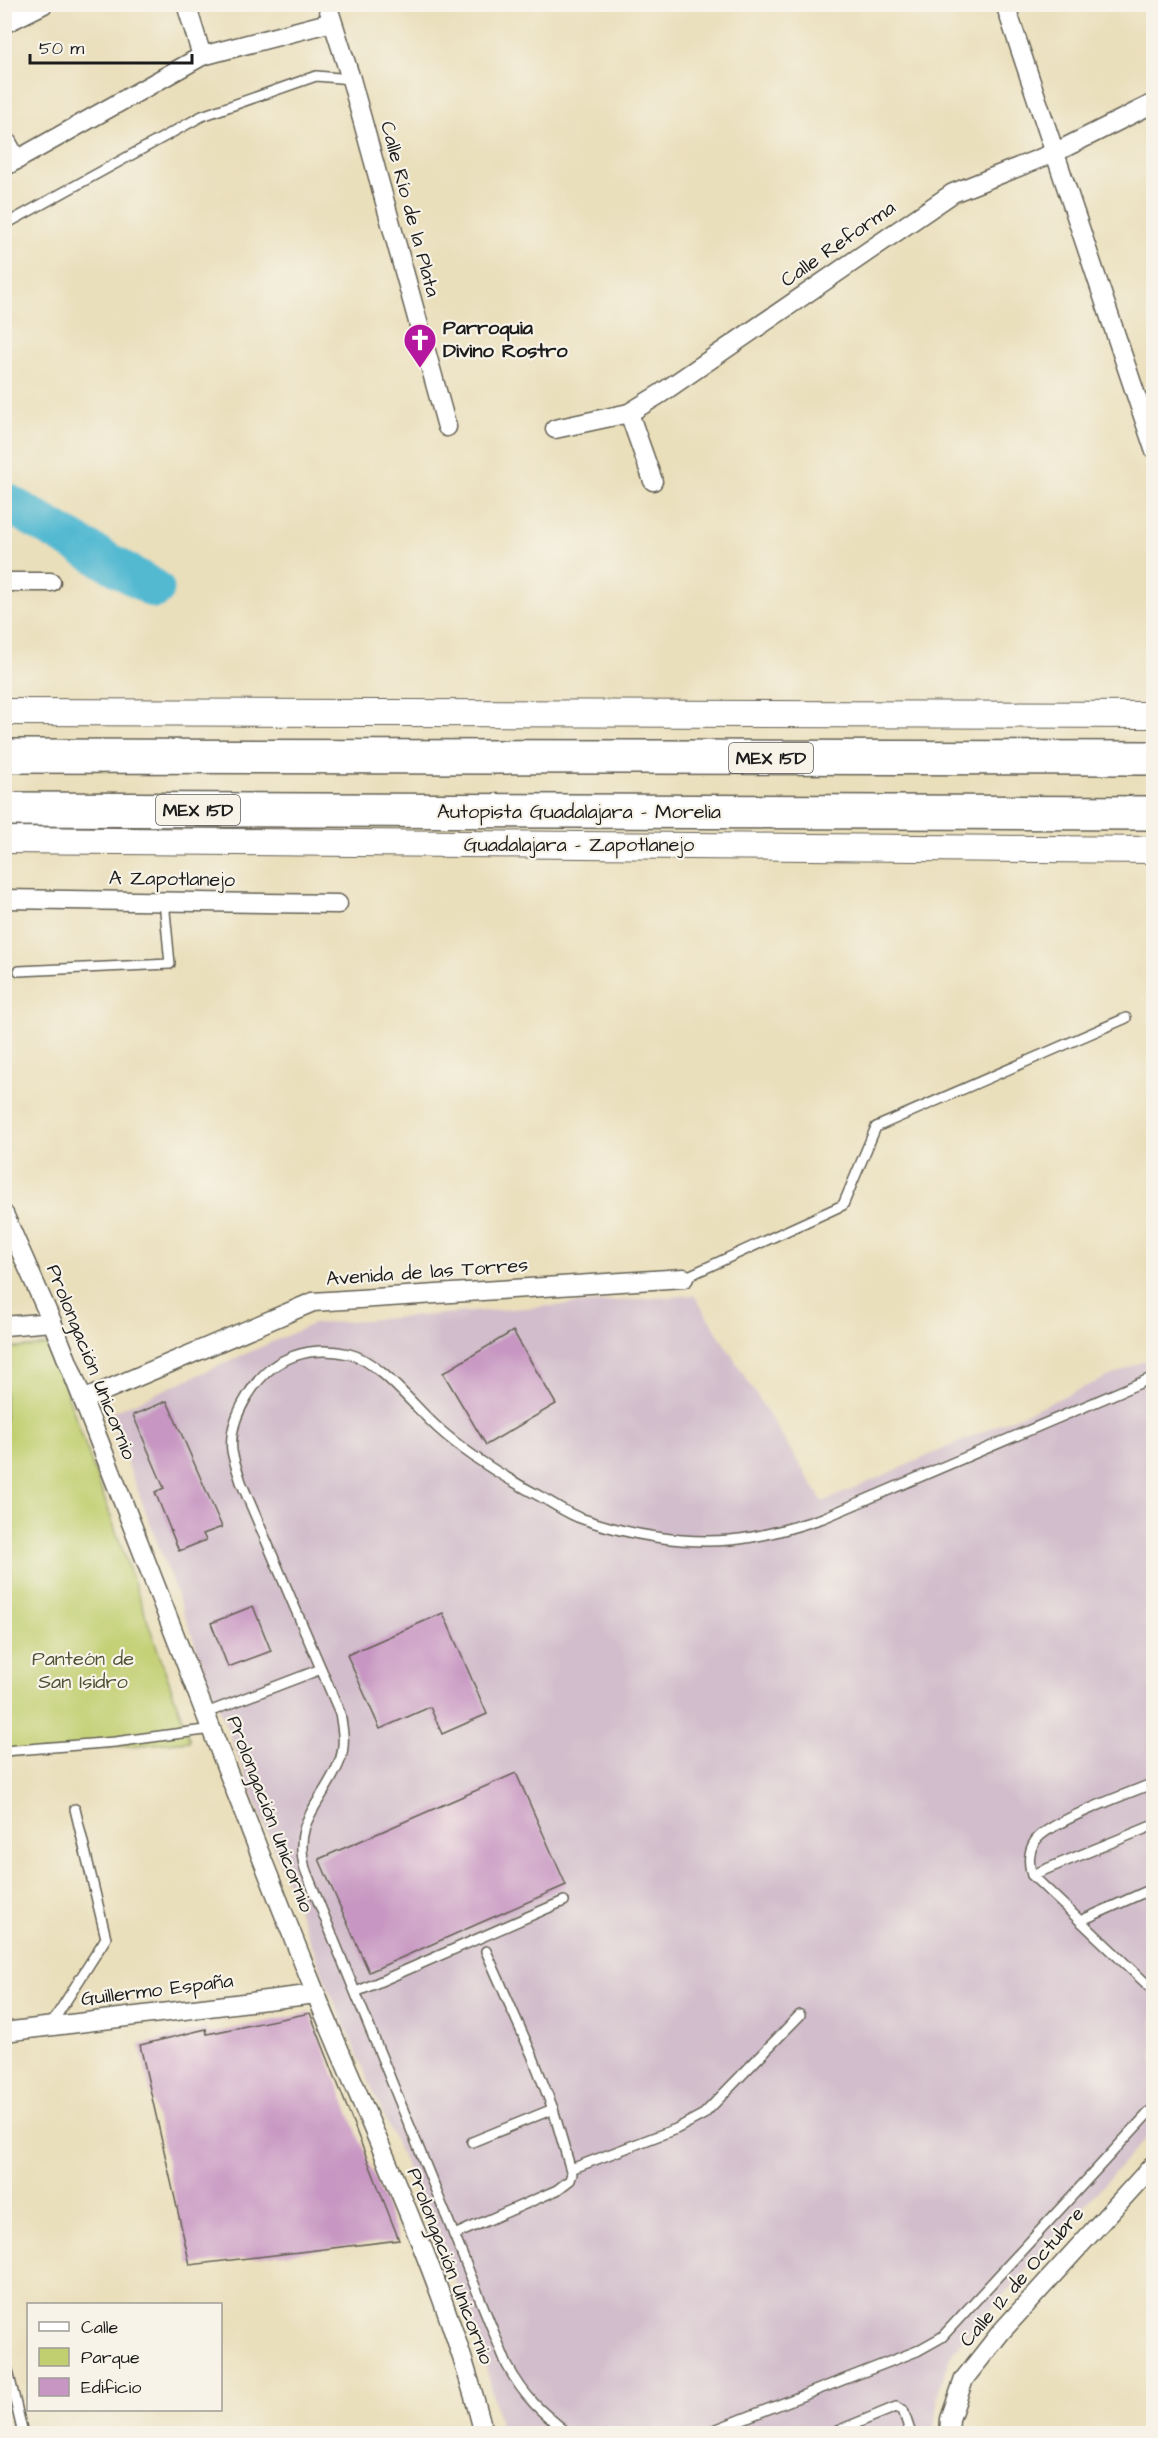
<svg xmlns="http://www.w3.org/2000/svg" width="1158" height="2438" font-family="'Architects Daughter',sans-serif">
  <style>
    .industrial { fill: #d1bdcb }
    .green { fill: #c1cf70; stroke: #6e7646; stroke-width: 1.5 }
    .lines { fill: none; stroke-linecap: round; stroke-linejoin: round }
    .river { stroke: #53b9d1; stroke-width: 39 }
    .building { fill: #c796c2 }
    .lane-casing { stroke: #646054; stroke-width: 12 }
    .street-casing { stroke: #646054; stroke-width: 21 }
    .secondary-casing { stroke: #646054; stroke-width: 28 }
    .highway-casing { stroke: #646054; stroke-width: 36 }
    .lane { stroke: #fff; stroke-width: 9 }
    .street { stroke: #fff; stroke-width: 18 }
    .secondary { stroke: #fff; stroke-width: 26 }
    .highway { stroke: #fff; stroke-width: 33 }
    .labels { text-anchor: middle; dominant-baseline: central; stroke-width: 4.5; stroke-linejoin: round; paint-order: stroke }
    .shield { fill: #f7f3e8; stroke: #5e5c59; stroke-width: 1.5 }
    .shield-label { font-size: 18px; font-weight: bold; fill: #1c1c1c }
    .street-label { font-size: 20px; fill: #1c1c1c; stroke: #f7f3e8 }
    .poi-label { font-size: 20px; font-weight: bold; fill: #1c1c1c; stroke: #f7f3e8; text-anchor: start }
    .park-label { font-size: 20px; fill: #4e5235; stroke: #f7f3e8 }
  </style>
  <rect width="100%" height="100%" fill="#f7f3e8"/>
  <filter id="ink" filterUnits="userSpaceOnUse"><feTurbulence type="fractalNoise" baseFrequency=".0167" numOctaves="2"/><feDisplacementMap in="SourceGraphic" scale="12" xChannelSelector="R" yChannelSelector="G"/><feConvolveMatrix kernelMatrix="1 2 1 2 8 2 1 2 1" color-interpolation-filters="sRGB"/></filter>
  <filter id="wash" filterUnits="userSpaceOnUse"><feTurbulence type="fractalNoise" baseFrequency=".008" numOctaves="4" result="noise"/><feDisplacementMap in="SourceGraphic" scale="24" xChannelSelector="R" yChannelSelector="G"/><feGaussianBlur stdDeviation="1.35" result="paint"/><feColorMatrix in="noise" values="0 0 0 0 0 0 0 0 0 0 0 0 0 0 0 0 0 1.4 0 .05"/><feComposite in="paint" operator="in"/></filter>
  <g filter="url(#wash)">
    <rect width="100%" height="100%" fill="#eadfbb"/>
    <polygon class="industrial" points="694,1295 823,1502 1153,1357 1153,2130 953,2351 938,2392 934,2433 502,2433 483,2354 445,2256 330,1992 224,1721 109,1414 313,1324"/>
    <polygon class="green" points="50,1345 190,1741 5,1756 5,1349"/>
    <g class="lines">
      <polyline class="river" points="4,501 155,589"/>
    </g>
    <g id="blocks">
      <g class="building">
        <polygon points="513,1331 556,1404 486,1445 443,1373"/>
        <polygon points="167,1401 222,1527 203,1534 206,1540 179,1551 155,1492 164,1488 133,1415"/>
        <polygon points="253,1606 271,1651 228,1667 211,1623"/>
        <polygon points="443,1613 487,1714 442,1734 430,1707 380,1729 347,1655"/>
        <polygon points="516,1773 566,1885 369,1972 319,1859"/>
        <polygon points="310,2013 399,2240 190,2265 140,2045 206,2029 207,2034"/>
      </g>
    </g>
  </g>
  <g filter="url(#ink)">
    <use href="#blocks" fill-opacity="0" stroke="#646054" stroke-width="1.5"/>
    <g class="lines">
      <g class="lane-casing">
        <g id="lane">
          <polyline points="4,225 202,116 316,76 351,79"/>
          <polyline points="19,971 170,964 164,901"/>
          <polyline points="684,1278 843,1205 876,1127 1126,1018"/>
          <polyline points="206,1713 321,1669"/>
          <polyline points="4,1751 115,1742 212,1729"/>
          <path d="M1154 1783C1129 1793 1049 1822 1036 1840 1028 1851 1028 1862 1032 1875L1154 1991"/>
          <polyline points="1032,1875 1154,1825"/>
          <polyline points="1080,1921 1154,1888"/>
          <polyline points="356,1992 564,1901"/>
          <polyline points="50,2026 106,1938 75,1809"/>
          <polyline points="472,2142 553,2109"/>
          <polyline points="571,2169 676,2129 704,2114 800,2015"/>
          <polyline points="454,2235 557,2190 570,2180 572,2174 553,2109 532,2055 486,1951"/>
          <polyline points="4,2354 23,2434"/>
          <path d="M569 2434C540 2411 525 2398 507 2365L305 1869C292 1820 322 1804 339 1763 346 1747 343 1730 340 1713L241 1482C238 1472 234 1462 232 1451 228 1418 256 1372 287 1359 305 1350 328 1349 349 1354 380 1361 414 1407 438 1428 470 1457 505 1478 543 1498 556 1505 569 1515 583 1519 629 1535 682 1544 730 1540 762 1537 792 1528 823 1518L1154 1377"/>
          <polyline points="704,2434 917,2351 942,2337 1154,2107"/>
          <polyline points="830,2434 896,2407 903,2410 911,2434"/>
        </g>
      </g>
      <g class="street-casing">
        <g id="street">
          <polyline points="186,4 202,56"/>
          <polyline points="327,4 351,79 447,427"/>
          <polyline points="1005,4 1154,449"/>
          <polyline points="4,24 44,4"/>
          <polyline points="4,137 17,160"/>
          <polyline points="4,167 202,56 332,22"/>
          <polyline points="629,413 653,481"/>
          <polyline points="555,429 629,413 660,394 953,193 1056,152 1154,103"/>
          <polyline points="4,582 51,582"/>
          <polyline points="4,899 338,904"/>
          <path d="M4 1214 52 1322C141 1544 225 1769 315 1992 374 2136 446 2282 484 2434"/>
          <polyline points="4,1326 52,1322"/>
          <polyline points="83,1400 313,1302 684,1278"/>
          <polyline points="4,2032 316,1994"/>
          <polyline points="949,2434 950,2419 964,2379 1001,2332 1154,2164"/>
        </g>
      </g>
      <g class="secondary-casing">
        <g id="secondary">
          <polyline points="4,712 1154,715"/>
          <polyline points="4,840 1154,850"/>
        </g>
      </g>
      <g class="highway-casing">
        <g id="highway">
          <polyline points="4,756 1154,758"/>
          <polyline points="4,809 1154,813"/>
        </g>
      </g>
      <use href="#lane" class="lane"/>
      <use href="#street" class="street"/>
      <use href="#secondary" class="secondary"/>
      <use href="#highway" class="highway"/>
    </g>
  </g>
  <defs>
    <g id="church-pin" transform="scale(1.725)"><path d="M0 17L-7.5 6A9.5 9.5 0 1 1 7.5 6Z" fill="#b5179e" stroke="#f7f3e8"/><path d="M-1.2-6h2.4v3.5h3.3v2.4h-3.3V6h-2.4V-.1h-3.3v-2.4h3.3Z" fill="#fff"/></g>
  </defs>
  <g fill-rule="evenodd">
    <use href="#church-pin" x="420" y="340"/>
  </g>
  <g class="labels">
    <g class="shield">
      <rect x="729" y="743" width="84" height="30" rx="4.5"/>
      <rect x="156" y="795" width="84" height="30" rx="4.5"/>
    </g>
    <g class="shield-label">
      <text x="771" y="758">MEX 15D</text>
      <text x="198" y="810">MEX 15D</text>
    </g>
    <g class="street-label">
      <text transform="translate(410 209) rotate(75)">Calle Río de la Plata</text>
      <text transform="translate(838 244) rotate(-35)">Calle Reforma</text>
      <text x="579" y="812">Autopista Guadalajara - Morelia</text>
      <text x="579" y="845">Guadalajara - Zapotlanejo</text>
      <text transform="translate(172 879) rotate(1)">A Zapotlanejo</text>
      <text transform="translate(427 1272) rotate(-4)">Avenida de las Torres</text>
      <text transform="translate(91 1362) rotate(68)">Prolongación Unicornio</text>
      <text transform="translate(270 1814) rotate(69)">Prolongación Unicornio</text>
      <text transform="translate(157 1990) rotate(-7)">Guillermo España</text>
      <text transform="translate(450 2266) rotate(69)">Prolongación Unicornio</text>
      <text transform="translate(1022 2277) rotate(-49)">Calle 12 de Octubre</text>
    </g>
    <g class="poi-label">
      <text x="443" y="328">Parroquia<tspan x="443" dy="23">Divino Rostro</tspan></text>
    </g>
    <g class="park-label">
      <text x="83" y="1659">Panteón de<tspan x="83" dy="23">San Isidro</tspan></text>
    </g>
  </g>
  <rect width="1158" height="2438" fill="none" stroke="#f7f3e8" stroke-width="24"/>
  <rect x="27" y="2303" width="195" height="108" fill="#f7f3e8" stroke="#9f9d96" stroke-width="1.5"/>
  <rect x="39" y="2322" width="30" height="9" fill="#ffffff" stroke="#9f9d96" stroke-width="1.5"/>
  <text x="81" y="2333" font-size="18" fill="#1c1c1c">Calle</text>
  <rect x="39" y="2348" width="30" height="18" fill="#c1cf70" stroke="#9f9d96" stroke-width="1.5"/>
  <text x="81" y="2363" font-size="18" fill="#1c1c1c">Parque</text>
  <rect x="39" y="2378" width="30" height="18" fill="#c796c2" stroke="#9f9d96" stroke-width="1.5"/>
  <text x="81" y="2393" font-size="18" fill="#1c1c1c">Edificio</text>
  <path d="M30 54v9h162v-9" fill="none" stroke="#1c1c1c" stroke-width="3"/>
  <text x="39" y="54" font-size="18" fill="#1c1c1c" stroke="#f7f3e8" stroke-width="4.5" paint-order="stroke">50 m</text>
</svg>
